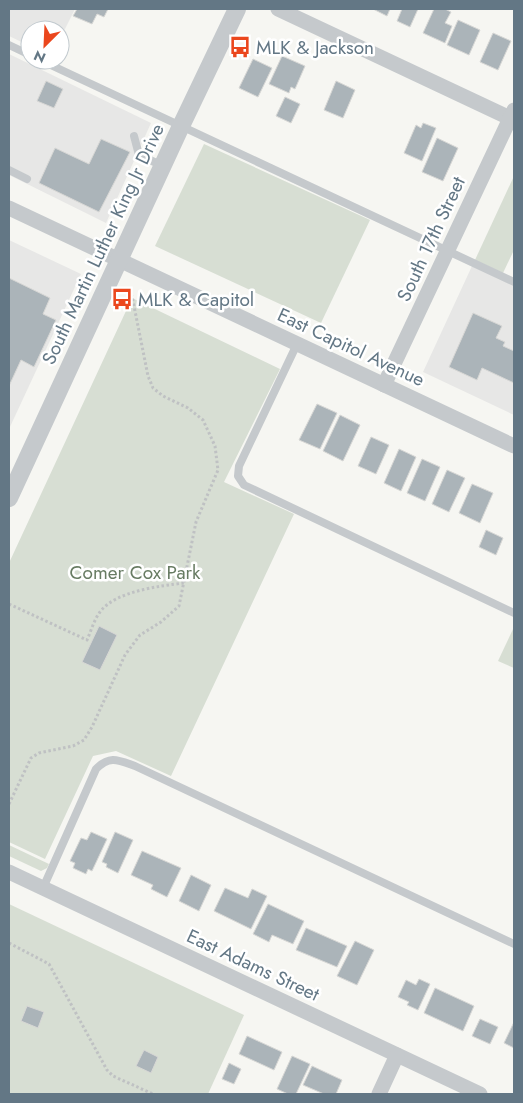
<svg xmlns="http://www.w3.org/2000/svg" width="523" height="1103" font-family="Jost,sans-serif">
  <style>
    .built { fill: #e7e7e6 }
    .green { fill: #d7ded3 }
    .building { fill: #abb4b9; stroke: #d7d7d5 }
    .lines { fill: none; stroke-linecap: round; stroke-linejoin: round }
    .path { stroke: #bfc1c3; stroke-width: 3; stroke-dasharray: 2.5 2.5; stroke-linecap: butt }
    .service { stroke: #c5c9cc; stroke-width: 8 }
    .minor { stroke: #c5c9cc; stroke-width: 15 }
    .tertiary { stroke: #c5c9cc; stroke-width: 18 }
    .labels { text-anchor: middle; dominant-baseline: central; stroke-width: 5; stroke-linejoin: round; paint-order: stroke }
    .poi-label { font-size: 19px; fill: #637785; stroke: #fff; text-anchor: start }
    .street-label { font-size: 19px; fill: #637785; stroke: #fff }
    .park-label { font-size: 19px; fill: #687c63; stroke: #fff }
  </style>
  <rect width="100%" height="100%" fill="#f6f6f2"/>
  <g class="built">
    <polygon points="9,9 75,9 60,39 60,30 30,30 30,46 9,36"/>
    <polygon points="9,54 151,123 106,223 9,175"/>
    <polygon points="9,240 81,274 9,429"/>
    <polygon points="472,266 514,286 514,415 423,372"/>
  </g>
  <g class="green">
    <polygon points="204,144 370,220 321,323 155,246"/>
    <polygon points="514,176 514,250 503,273 475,260"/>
    <polygon points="132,298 280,369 224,482 294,514 171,776 116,751 93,756 45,859 9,842 9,563"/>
    <polygon points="514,627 514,668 498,661"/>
    <polygon points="9,845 49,864 47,868 41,871 9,856"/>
    <polygon points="9,904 244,1015 208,1094 9,1094"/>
  </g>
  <g class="building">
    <polygon points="77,9 108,9 104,17 97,14 92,24 73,16"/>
    <polygon points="373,9 390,9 387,16"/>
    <polygon points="402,9 418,9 410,27 397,21"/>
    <polygon points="434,9 445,9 451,12 445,23 452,26 445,43 423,33"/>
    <polygon points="458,20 480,30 469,55 447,45"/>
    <polygon points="493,33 511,41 498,70 480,62"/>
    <polygon points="282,56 305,66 295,89 291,87 289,93 269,84"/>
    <polygon points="253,59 272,68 258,97 239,88"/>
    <polygon points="46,81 63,89 54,108 37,101"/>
    <polygon points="336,81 355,90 343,118 324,110"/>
    <polygon points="285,97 300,104 291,123 276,116"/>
    <polygon points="423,123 436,128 422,161 404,153 416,125 421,128"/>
    <polygon points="437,138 458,148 443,181 422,172"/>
    <polygon points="101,139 130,152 99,212 39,183 55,148 89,164"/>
    <polygon points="9,278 50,298 43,314 56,320 34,367 21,360 9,386"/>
    <polygon points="473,313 502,326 496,338 505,342 503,346 514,351 514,383 482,368 477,380 449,367"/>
    <polygon points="317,404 337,413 320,449 299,440"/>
    <polygon points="340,415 360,425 343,461 323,451"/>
    <polygon points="371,437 389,445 376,474 358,466"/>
    <polygon points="399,449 416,457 401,491 384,483"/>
    <polygon points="422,459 440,467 425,501 407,493"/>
    <polygon points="447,470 465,478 449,512 432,504"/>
    <polygon points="472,484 493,493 480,523 459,513"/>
    <polygon points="486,530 503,538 496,555 479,547"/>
    <polygon points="99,626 117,635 100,670 82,662"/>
    <polygon points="91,832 107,839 92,871 88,869 86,874 73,868 75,863 70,861 81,838 87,840"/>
    <polygon points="115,832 133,840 118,873 106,867 107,864 102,862"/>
    <polygon points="142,851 181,868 167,897 151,889 153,885 131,875"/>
    <polygon points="191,875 211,885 199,911 179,901"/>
    <polygon points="225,888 248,898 252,889 267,896 251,929 214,911"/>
    <polygon points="268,904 304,921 293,944 272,935 269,942 253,934"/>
    <polygon points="306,928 347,946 337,967 296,950"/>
    <polygon points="355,941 374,950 357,985 337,976"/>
    <polygon points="419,979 430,984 418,1010 407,1005 409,1002 398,997 406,980 416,985"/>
    <polygon points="435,988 474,1006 463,1031 424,1013"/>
    <polygon points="27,1006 44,1012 38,1028 21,1021"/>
    <polygon points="480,1019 498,1027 490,1044 472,1036"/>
    <polygon points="514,1022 514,1048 504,1043"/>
    <polygon points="247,1036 282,1052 274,1070 239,1054"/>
    <polygon points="144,1050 158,1057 151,1073 136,1066"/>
    <polygon points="292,1056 310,1064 296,1094 288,1094 277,1089"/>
    <polygon points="229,1063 241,1069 234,1084 222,1079"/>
    <polygon points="312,1066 342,1080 336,1094 324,1094 303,1085"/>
  </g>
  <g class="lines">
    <g class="path">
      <path d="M9 604 87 640C91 631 94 620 100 612 115 591 160 586 184 583"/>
      <polyline points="9,804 31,758 39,753 73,746 84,740 92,727 125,655 140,635 161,622 179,606 196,522 218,470 215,446 203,420 188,408 163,396 153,388 148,376 132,296"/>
      <polyline points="9,943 49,964 107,1070 113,1076 153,1094"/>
    </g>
    <g class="service">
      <polyline points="9,45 30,55"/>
      <polyline points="40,60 514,282"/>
      <polyline points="134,136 139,155 163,166"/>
      <polyline points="9,170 27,179"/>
      <polyline points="297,344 239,466 238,476 244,485 514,613"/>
      <path d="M43 888 96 769C110 755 118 760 135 766L514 944"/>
    </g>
    <g class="minor">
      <polyline points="278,9 514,120"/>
      <polyline points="9,208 514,446"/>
      <polyline points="384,385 514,110"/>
      <polyline points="9,872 480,1094"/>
      <polyline points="379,1094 397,1055"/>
    </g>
    <polyline class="tertiary" points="9,498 181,126 237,9"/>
  </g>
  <defs>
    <g id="bus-bare" transform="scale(1.725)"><path d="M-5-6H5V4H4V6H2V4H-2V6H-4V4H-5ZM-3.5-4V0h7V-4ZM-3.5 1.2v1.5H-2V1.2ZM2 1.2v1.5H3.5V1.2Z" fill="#eb471d" stroke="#fff" stroke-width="2.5" paint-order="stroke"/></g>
  </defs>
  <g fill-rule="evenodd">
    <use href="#bus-bare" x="240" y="47"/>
    <use href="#bus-bare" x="122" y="299"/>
  </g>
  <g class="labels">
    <g class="poi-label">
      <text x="256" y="47">MLK &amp; Jackson</text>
      <text x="138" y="299">MLK &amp; Capitol</text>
    </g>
    <g class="street-label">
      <text transform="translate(431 239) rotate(-65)">South 17th Street</text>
      <text transform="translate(103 244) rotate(-65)">South Martin Luther King Jr Drive</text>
      <text transform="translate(351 347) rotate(25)">East Capitol Avenue</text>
      <text transform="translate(253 965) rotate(25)">East Adams Street</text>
    </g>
    <g class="park-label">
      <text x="135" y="572">Comer Cox Park</text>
    </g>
  </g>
  <rect width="523" height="1103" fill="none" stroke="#637785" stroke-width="20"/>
  <g transform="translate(45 45) rotate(204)"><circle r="24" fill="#ffffff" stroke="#c1c9ce"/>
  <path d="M0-4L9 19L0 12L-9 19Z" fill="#eb471d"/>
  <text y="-8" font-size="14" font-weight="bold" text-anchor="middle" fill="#637785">N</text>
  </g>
</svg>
